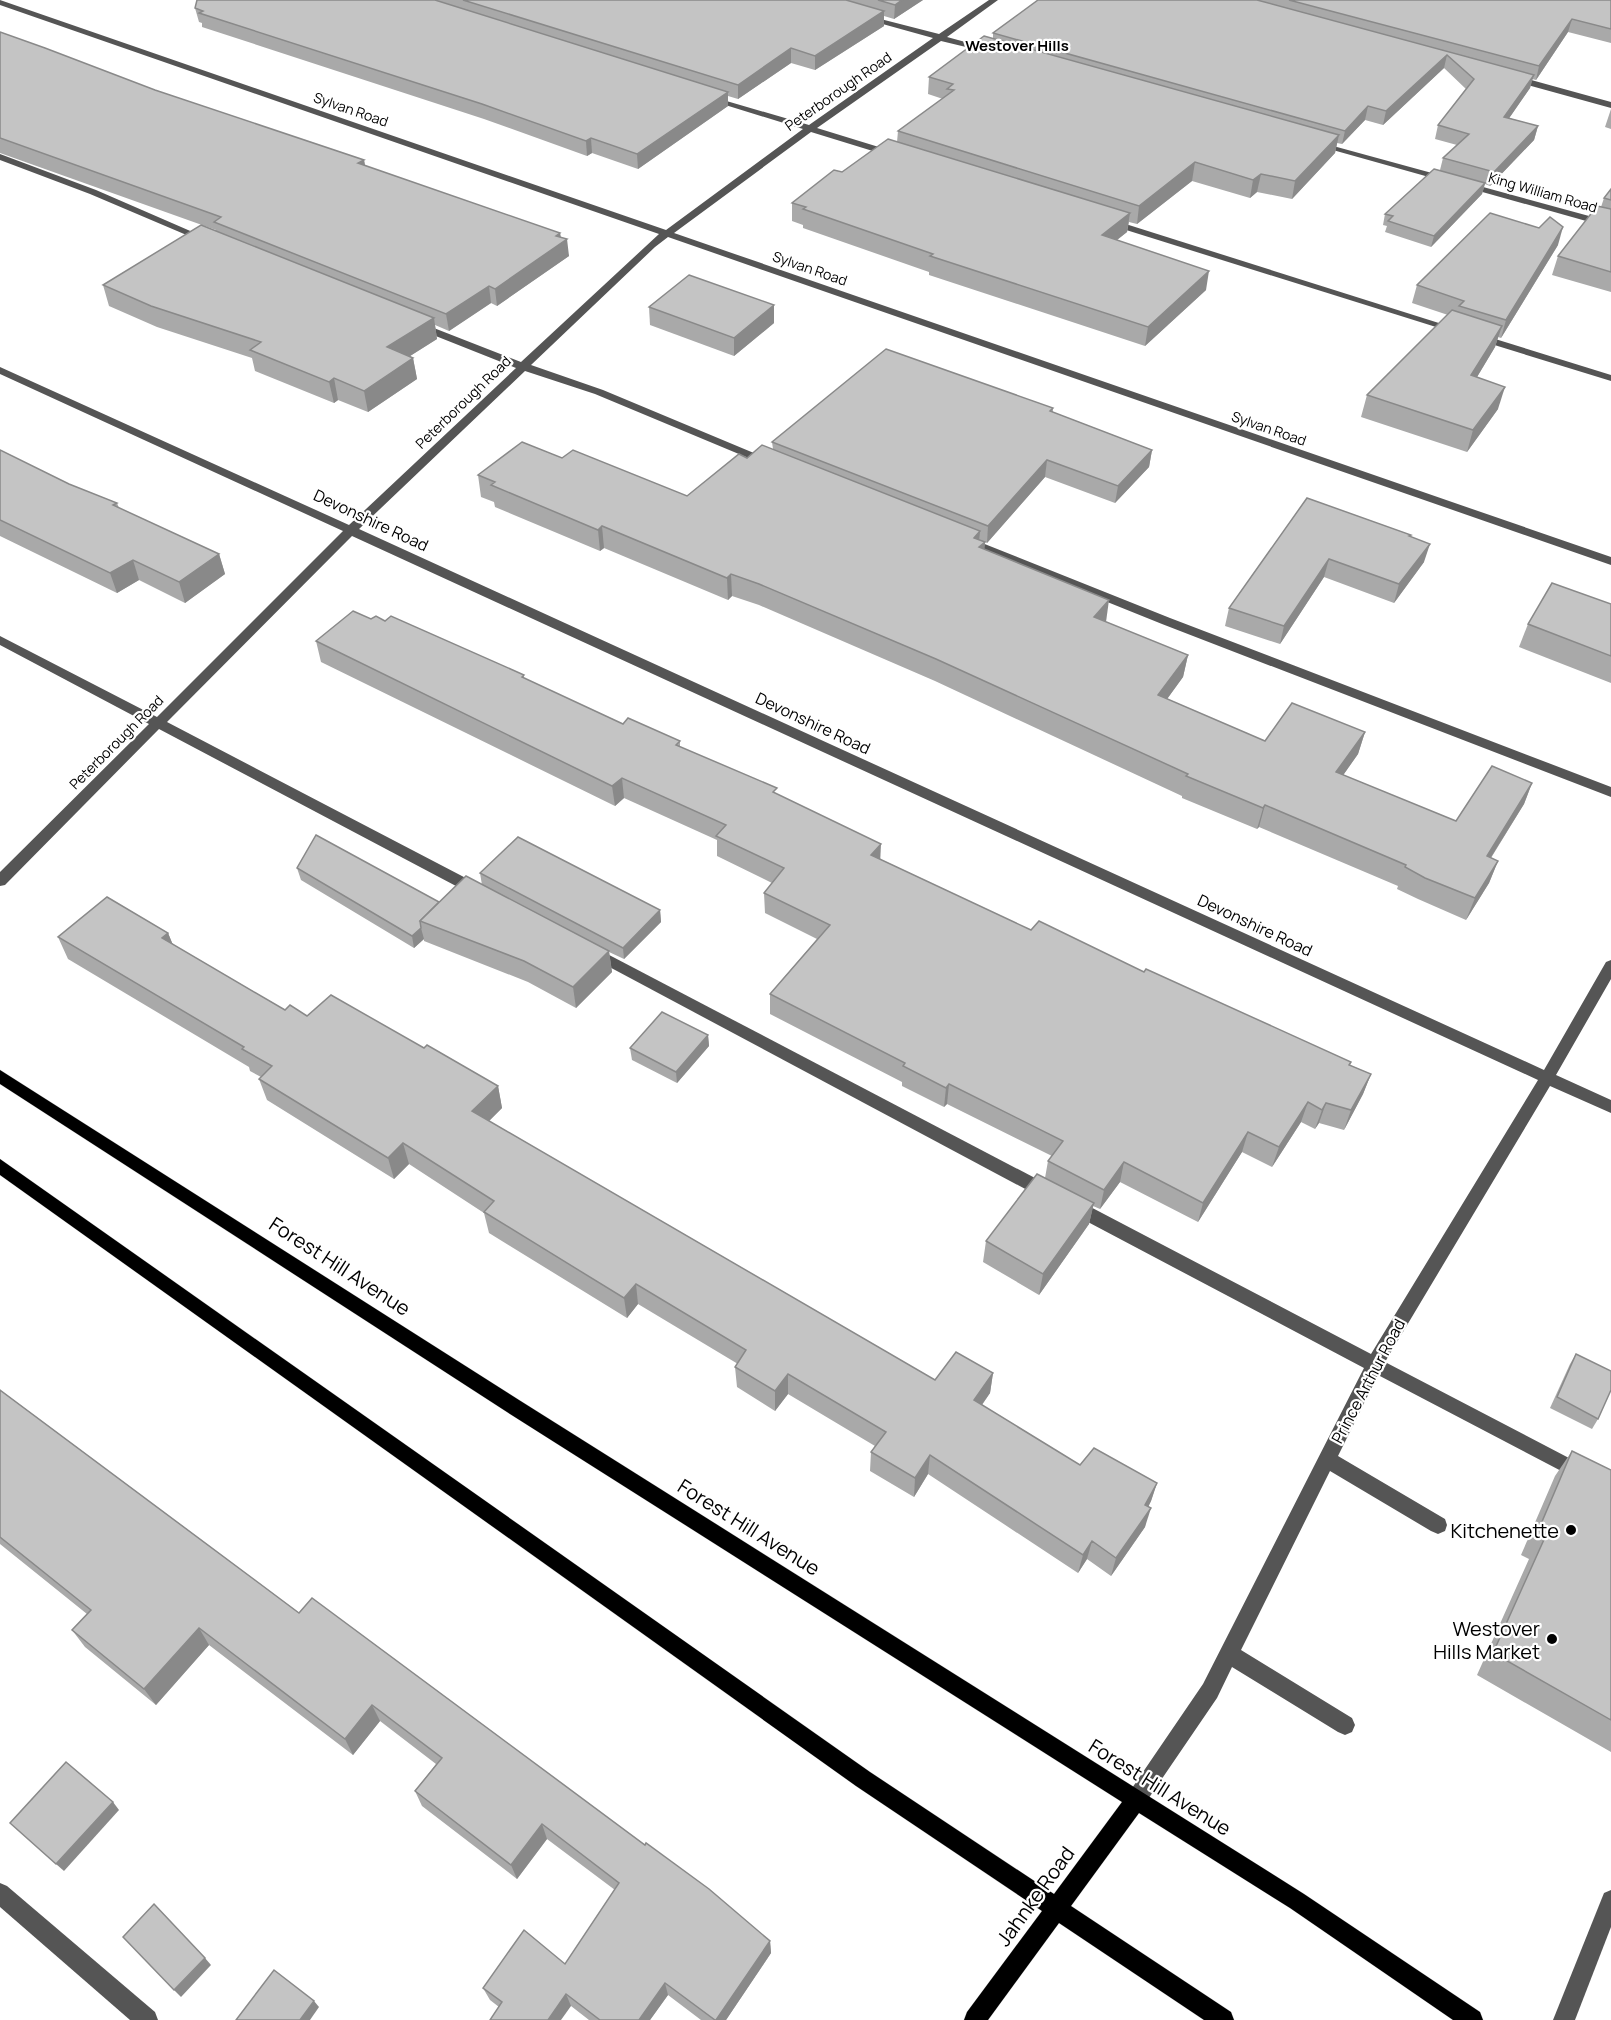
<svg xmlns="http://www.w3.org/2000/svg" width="1611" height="2020" font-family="Manrope,sans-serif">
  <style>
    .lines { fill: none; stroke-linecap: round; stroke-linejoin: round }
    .major-casing { stroke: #dbdbdb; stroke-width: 1 }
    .minor { fill: #555; fill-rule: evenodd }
    .major { fill: #000; fill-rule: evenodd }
    .wall { fill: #a9a9a9 }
    .shaded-wall { fill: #898989 }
    .building { fill: #c4c4c4; stroke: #898989; stroke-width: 1.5 }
    .poi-dot { fill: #000; stroke: #fff; stroke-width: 2 }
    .labels { text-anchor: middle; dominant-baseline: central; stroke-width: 4.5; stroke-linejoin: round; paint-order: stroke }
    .far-street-label { font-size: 14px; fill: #000; stroke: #fff }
    .far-neighbourhood-label { font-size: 15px; font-weight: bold; fill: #000; stroke: #fff }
    .street-label { font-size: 16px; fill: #000; stroke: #fff }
    .near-street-label { font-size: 20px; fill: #000; stroke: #fff }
    .near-poi-label { font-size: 20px; fill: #000; stroke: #fff; text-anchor: end }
  </style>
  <rect width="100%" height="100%" fill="#fff"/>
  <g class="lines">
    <g class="major-casing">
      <polygon id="major" points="0,1070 519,1400 1304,1894 1480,2012 1483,2020 1453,2020 1290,1908 1139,1813 1071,1906 1231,2012 1234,2020 1204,2020 1059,1923 988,2020 964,2020 967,2012 1042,1911 856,1786 0,1175 0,1159 870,1772 1054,1894 1122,1802 507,1412 0,1084"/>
    </g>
    <g class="minor">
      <polygon points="0,0 666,230 803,129 706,99 706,95 809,125 933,38 861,18 861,14 939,34 989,0 998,0 947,37 991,49 991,53 941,41 817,128 895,152 895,156 889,156 811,132 674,233 1611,557 1611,565 668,237 655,247 531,365 603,390 773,461 773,465 765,465 595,394 525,371 359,529 1544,1070 1606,962 1611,960 1611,979 1556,1075 1611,1100 1611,1113 1550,1086 1385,1362 1611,1480 1611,1497 1378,1375 1338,1456 1445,1519 1447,1525 1445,1531 1438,1534 1431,1531 1330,1471 1241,1650 1352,1718 1355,1725 1352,1732 1345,1735 1338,1732 1232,1667 1217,1698 1142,1808 1135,1811 1128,1808 1125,1801 1128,1794 1203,1684 1364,1368 1069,1212 1067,1207 1069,1202 1075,1200 1081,1202 1371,1354 1538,1080 352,536 167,722 483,887 485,891 483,895 473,895 159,729 5,885 0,886 0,872 149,724 0,645 0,636 157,717 343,531 0,374 0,367 349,525 516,368 413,327 413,323 421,323 521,362 659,234 0,5"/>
      <polygon points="1513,75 1611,102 1611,108 1510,80 1509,78"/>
      <polygon points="1315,141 1611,222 1611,228 1315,145"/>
      <polygon points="0,154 96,190 211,240 203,242 90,194 0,160"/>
      <polygon points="1107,220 1113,220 1461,330 1452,332 1107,224"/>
      <polygon points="1479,334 1611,375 1611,381 1475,339 1474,337"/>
      <polygon points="967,537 1170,618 1611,787 1611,797 1162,624 963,544 961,541"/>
      <polygon points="592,946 1054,1188 1056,1193 1054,1198 1048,1200 1042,1198 587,955 585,951 587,947"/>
      <polygon points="0,1883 7,1886 155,2012 158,2020 130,2020 0,1907"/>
      <polygon points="1611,1890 1611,1927 1575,2020 1553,2020 1604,1893"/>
    </g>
    <use href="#major" class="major"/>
  </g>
  <g class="wall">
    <polygon points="197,0 923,0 894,19 884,16 884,26 815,70 791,63 738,99 728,96 728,106 638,169 592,153 587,156 484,119 202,27 202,23 199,22 195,8"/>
    <polygon points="1038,0 1611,0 1611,43 1568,32 1536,80 1532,79 1530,88 1509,118 1538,126 1534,140 1490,186 1485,184 1482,194 1431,247 1385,232 1387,226 1383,225 1385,214 1440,170 1443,158 1457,145 1435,139 1438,125 1466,89 1444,68 1383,125 1365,120 1342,144 1337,143 1335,153 1292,199 1257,192 1250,198 1192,181 1137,224 1129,222 1127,232 1117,240 1206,290 1145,346 929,275 929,272 803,228 803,225 792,221 792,203 842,172 897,142 898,131 943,99 928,94 929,77 993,39 993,33"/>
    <polygon points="0,32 155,90 364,160 365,166 560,233 561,237 569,256 497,306 491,303 449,331 435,325 437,339 410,356 413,358 417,379 368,412 338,400 334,403 255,371 252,358 157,327 109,306 103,285 216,230 0,153"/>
    <polygon points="1611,109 1611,129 1605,127"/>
    <polygon points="1611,189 1611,292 1552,275 1558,256 1601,207 1604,198"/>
    <polygon points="1558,245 1501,338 1498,337 1495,347 1477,377 1498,409 1467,452 1361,417 1367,395 1448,315 1412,303 1417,285"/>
    <polygon points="774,305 774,323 734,356 650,325 649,307"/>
    <polygon points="1053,408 1053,412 1152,450 1149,467 1115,503 1045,477 987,543 985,542 984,549 1106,622 1188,655 1183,677 1167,699 1265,741 1365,732 1358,754 1343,775 1456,821 1532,783 1524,804 1491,858 1498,861 1489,883 1466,920 1418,899 1397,889 1398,886 1259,827 1257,829 1182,798 1182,796 935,681 759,605 732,596 728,600 604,548 600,551 495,507 494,502 481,497 478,475 562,458 687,496 747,458 773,449 772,442"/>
    <polygon points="0,450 69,484 117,503 119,508 219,554 225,574 185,603 139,580 117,593 0,536"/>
    <polygon points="1307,498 1411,535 1410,537 1424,562 1394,603 1324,577 1280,644 1225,626 1229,608"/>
    <polygon points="1611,604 1611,683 1519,647 1528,624"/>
    <polygon points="371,619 385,621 524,675 524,678 623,724 680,741 680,747 777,794 880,859 1031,930 1144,972 1351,1062 1350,1065 1371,1074 1363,1094 1344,1130 1319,1123 1315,1129 1301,1122 1272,1167 1242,1152 1198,1222 1120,1182 1100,1209 1093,1206 1089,1224 1039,1295 983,1262 986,1241 1045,1178 1048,1161 1052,1156 947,1104 944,1107 902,1086 902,1082 770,1014 770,994 817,939 765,913 764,893 772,883 717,856 717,840 624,798 615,806 321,662 316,641"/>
    <polygon points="297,868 439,902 482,885 480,873 660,910 661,922 624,959 609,952 612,972 576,1008 528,982 424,941 424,939 414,948 301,880"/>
    <polygon points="168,933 173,945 285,1010 424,1048 498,1086 502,1108 489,1121 935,1380 993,1373 990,1393 982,1405 1080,1465 1157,1483 1151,1501 1148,1507 1145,1527 1111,1576 1087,1559 1078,1573 928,1474 914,1497 870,1471 871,1452 875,1446 788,1394 775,1411 737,1387 735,1367 738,1364 638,1304 627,1318 489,1233 484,1213 409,1164 394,1179 267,1100 259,1079 261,1077 250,1071 249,1067 68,959 58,937"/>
    <polygon points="708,1035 709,1046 677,1083 632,1060 630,1048"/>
    <polygon points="1576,1354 1598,1419 1592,1429 1550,1408 1570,1364"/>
    <polygon points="0,1390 299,1613 770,1941 771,1953 726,2020 701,2020 668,1995 650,2020 589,2020 571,2006 499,2007 490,2000 483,1988 565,1964 615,1890 547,1839 517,1879 422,1806 415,1791 436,1764 380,1721 353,1755 209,1645 156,1705 85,1647 72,1630 87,1614 0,1544"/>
    <polygon points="1572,1451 1611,1470 1611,1752 1477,1675 1529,1559 1521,1555 1555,1476"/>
  </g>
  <g class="shaded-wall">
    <polygon points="902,0 923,0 894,19 895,5"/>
    <polygon points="884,11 884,26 815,70 815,56"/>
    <polygon points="1572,19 1568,32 1536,80 1539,66"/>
    <polygon points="791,48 791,63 738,99 738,85"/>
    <polygon points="1447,55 1444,68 1383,125 1386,111"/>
    <polygon points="1534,75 1530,88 1501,130 1504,117"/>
    <polygon points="728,92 728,106 638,169 637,154"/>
    <polygon points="1368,106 1365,120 1342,144 1345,131"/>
    <polygon points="1538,126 1534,140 1490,186 1494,172"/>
    <polygon points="1339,135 1335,153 1292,199 1295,181"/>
    <polygon points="591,138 592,153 587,156 586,141"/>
    <polygon points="364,160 367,176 358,163"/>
    <polygon points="1195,162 1192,181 1137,224 1139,206"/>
    <polygon points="1261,174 1257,192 1250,198 1253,180"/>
    <polygon points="1485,183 1482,194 1431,247 1434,236"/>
    <polygon points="1130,213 1127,232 1099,254 1102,235"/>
    <polygon points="1563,227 1558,245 1501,338 1506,320"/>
    <polygon points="560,233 561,243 567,239 569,256 497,306 495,289"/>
    <polygon points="1209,271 1206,290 1145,346 1148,327"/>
    <polygon points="489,286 491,303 449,331 446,314"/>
    <polygon points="774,305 774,323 734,356 734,338"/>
    <polygon points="434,318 437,339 391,368 387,347"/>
    <polygon points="1502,326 1495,347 1465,397 1471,375"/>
    <polygon points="413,358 417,379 368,412 364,391"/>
    <polygon points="334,378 338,400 334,403 329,382"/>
    <polygon points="1505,387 1498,409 1467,452 1473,430"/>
    <polygon points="1152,450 1149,467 1115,503 1118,486"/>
    <polygon points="1047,460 1045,477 987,543 988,526"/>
    <polygon points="602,526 604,548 600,551 598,530"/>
    <polygon points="980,531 978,553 974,538"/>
    <polygon points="985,542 983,564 979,547"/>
    <polygon points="1430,544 1424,562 1394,603 1399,584"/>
    <polygon points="219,554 225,574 185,603 179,582"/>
    <polygon points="1329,559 1324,577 1280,644 1284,626"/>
    <polygon points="133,560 139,580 117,593 110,573"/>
    <polygon points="731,574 732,596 728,600 727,578"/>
    <polygon points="1109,600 1106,622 1094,617"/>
    <polygon points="1188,655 1183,677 1154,717 1158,695"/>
    <polygon points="1365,732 1358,754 1330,794 1336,772"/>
    <polygon points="622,778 624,798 615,806 612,786"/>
    <polygon points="1532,783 1524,804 1478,878 1487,856"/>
    <polygon points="1265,805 1259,827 1257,829 1263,808"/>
    <polygon points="881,844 880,865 871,855"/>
    <polygon points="1498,861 1489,883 1466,920 1475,898"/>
    <polygon points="660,910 661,922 624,959 623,948"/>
    <polygon points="421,928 424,939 414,948 412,936"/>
    <polygon points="168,933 177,955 162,938"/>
    <polygon points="609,951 612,972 576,1008 573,987"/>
    <polygon points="708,1035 709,1046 677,1083 676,1072"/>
    <polygon points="1371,1074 1363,1094 1344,1130 1351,1110"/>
    <polygon points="949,1084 947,1104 944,1107 946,1088"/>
    <polygon points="498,1086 502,1108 477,1133 472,1111"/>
    <polygon points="1308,1102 1301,1122 1272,1167 1279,1147"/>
    <polygon points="1326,1103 1319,1123 1315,1129 1322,1110"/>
    <polygon points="1248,1132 1242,1152 1198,1222 1203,1203"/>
    <polygon points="403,1143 409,1164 394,1179 388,1158"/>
    <polygon points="1124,1162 1120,1182 1100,1209 1104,1190"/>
    <polygon points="1094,1203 1089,1224 1039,1295 1043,1274"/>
    <polygon points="636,1284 638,1304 627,1318 624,1298"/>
    <polygon points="993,1373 990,1393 971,1420 974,1400"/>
    <polygon points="788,1374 788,1394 775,1411 775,1391"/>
    <polygon points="930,1455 928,1474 914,1497 915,1478"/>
    <polygon points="1157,1483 1151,1501 1140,1524 1145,1505"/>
    <polygon points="1151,1508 1145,1527 1111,1576 1116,1558"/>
    <polygon points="1092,1541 1087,1559 1078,1573 1083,1555"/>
    <polygon points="199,1628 209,1645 156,1705 144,1689"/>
    <polygon points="372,1705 380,1721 353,1755 345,1739"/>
    <polygon points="113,1802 119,1810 64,1871 56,1864"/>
    <polygon points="542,1824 547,1839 517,1879 511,1865"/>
    <polygon points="770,1941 771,1953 726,2020 716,2020"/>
    <polygon points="205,1958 211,1965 181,1997 174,1990"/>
    <polygon points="665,1983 668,1995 650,2020 639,2020"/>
    <polygon points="566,1994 571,2006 561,2020 548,2020"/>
    <polygon points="314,2001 319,2007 310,2020 300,2020"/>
  </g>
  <g class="building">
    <polygon points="197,0 435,0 728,92 637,154 591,138 586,141 482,104 199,13 203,11 195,8"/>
    <polygon points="463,0 846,0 884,11 815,56 791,48 738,85"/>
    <polygon points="878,0 902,0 895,5"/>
    <polygon points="1038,0 1257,0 1534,75 1504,117 1538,126 1494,172 1443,158 1469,134 1438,125 1474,79 1447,55 1386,111 1368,106 1345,131 993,33"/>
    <polygon points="1289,0 1611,0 1611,29 1572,19 1539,66"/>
    <polygon points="0,32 45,48 155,90 364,160 358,163 560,233 556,236 567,239 495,289 489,286 446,314 214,222 221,217 0,138"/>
    <polygon points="984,36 1339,135 1295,181 1261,174 1253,180 1195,162 1139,206 898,131 954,90 947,89 953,84 929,77"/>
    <polygon points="888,139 1130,213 1102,235 1209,271 1148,327 930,256 933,254 803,209 806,207 792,203 834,170 842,172"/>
    <polygon points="1434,169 1485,183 1434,236 1388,221 1393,216 1385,214"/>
    <polygon points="1611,189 1611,200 1604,198"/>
    <polygon points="1597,206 1611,209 1611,272 1558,256"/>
    <polygon points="1490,213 1539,228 1550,217 1563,227 1506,320 1459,306 1464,301 1417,285"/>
    <polygon points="201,225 434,318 387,347 413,358 364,391 334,378 329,382 250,350 261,342 151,306 103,285"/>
    <polygon points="689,275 774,305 734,338 649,307"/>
    <polygon points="1452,310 1502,326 1471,375 1505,387 1473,430 1367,395"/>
    <polygon points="886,349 1053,408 1050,411 1152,450 1118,486 1047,460 988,526 772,442"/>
    <polygon points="522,442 562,458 573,450 687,496 739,454 747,458 762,445 980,531 974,538 985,542 979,547 1109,600 1094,617 1188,655 1158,695 1265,741 1292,703 1365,732 1336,772 1456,821 1492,766 1532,783 1487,856 1498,861 1475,898 1425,878 1405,867 1406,865 1265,805 1263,808 1186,776 1188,774 936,659 759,584 731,574 727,578 602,526 598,530 491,485 495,482 478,475"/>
    <polygon points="0,450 69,484 117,503 113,505 219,554 179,582 133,560 110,573 0,520"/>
    <polygon points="1307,498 1411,535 1409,536 1430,544 1399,584 1329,559 1284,626 1229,608"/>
    <polygon points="1552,583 1611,604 1611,656 1528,624"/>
    <polygon points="353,611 371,619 376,616 385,621 391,616 524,675 522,677 623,724 628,718 680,741 676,745 777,788 773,792 881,844 871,855 1031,930 1039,921 1144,972 1146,969 1351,1062 1349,1065 1371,1074 1351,1110 1326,1103 1322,1110 1308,1102 1279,1147 1248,1132 1203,1203 1124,1162 1104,1190 1048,1161 1063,1141 949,1084 946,1088 903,1066 905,1063 770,994 830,925 764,893 784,868 716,836 726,825 622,778 612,786 316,641"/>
    <polygon points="316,835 439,902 420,921 421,928 412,936 297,868"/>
    <polygon points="518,837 660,910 623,948 480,873"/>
    <polygon points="466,876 609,951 573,987 524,961 420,921"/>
    <polygon points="107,897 168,933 162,938 285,1010 290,1005 307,1016 331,995 424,1048 427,1045 498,1086 472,1111 935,1380 956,1352 993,1373 974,1400 1080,1465 1094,1448 1157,1483 1145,1505 1151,1508 1116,1558 1092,1541 1083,1555 930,1455 915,1478 871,1452 886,1432 788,1374 775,1391 735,1367 746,1350 636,1284 624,1298 484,1212 494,1201 403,1143 388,1158 259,1079 272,1066 242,1049 244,1047 58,937"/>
    <polygon points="662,1012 708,1035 676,1072 630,1048"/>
    <polygon points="1037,1174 1094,1203 1043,1274 986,1241"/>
    <polygon points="1576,1354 1611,1371 1611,1390 1598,1419 1557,1397"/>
    <polygon points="0,1390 299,1613 312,1598 645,1845 646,1843 709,1889 770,1941 716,2020 715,2020 665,1983 639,2020 600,2020 566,1994 548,2020 490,2020 502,2002 483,1988 524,1930 565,1964 619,1883 542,1824 511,1865 415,1791 442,1758 372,1705 345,1739 199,1628 144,1689 72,1630 91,1610 0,1537"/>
    <polygon points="1572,1451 1611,1470 1611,1720 1493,1653 1546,1535 1538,1531"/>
    <polygon points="66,1762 113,1802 56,1864 10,1823"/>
    <polygon points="154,1904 205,1958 174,1990 123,1937"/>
    <polygon points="274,1970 314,2001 300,2020 236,2020"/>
  </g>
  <g class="poi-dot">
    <circle cx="1571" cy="1530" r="6"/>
    <circle cx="1552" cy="1639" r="6"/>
  </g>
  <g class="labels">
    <g class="far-street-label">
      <text transform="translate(838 91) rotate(-35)">Peterborough Road</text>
      <text transform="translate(351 109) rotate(19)">Sylvan Road</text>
      <text transform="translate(1543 192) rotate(16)">King William Road</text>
      <text transform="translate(810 268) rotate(19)">Sylvan Road</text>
      <text transform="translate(463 402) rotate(-44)">Peterborough Road</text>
      <text transform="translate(1269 428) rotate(19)">Sylvan Road</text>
      <text transform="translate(116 742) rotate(-45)">Peterborough Road</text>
    </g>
    <g class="far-neighbourhood-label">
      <text x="1017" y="45">Westover Hills</text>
    </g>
    <g class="street-label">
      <text transform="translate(371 520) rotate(25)">Devonshire Road</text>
      <text transform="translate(813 723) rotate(25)">Devonshire Road</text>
      <text transform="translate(1255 925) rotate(25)">Devonshire Road</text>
      <text transform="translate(1368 1381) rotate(-62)">Prince Arthur Road</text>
    </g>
    <g class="near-street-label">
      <text transform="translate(340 1266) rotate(33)">Forest Hill Avenue</text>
      <text transform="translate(749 1527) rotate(32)">Forest Hill Avenue</text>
      <text transform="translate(1160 1787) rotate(32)">Forest Hill Avenue</text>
      <text transform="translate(1035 1896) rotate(-54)">Jahnke Road</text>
    </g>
    <g class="near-poi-label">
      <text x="1559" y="1530">Kitchenette</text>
      <text x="1540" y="1628">Westover<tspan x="1540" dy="23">Hills Market</tspan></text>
    </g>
  </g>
</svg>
